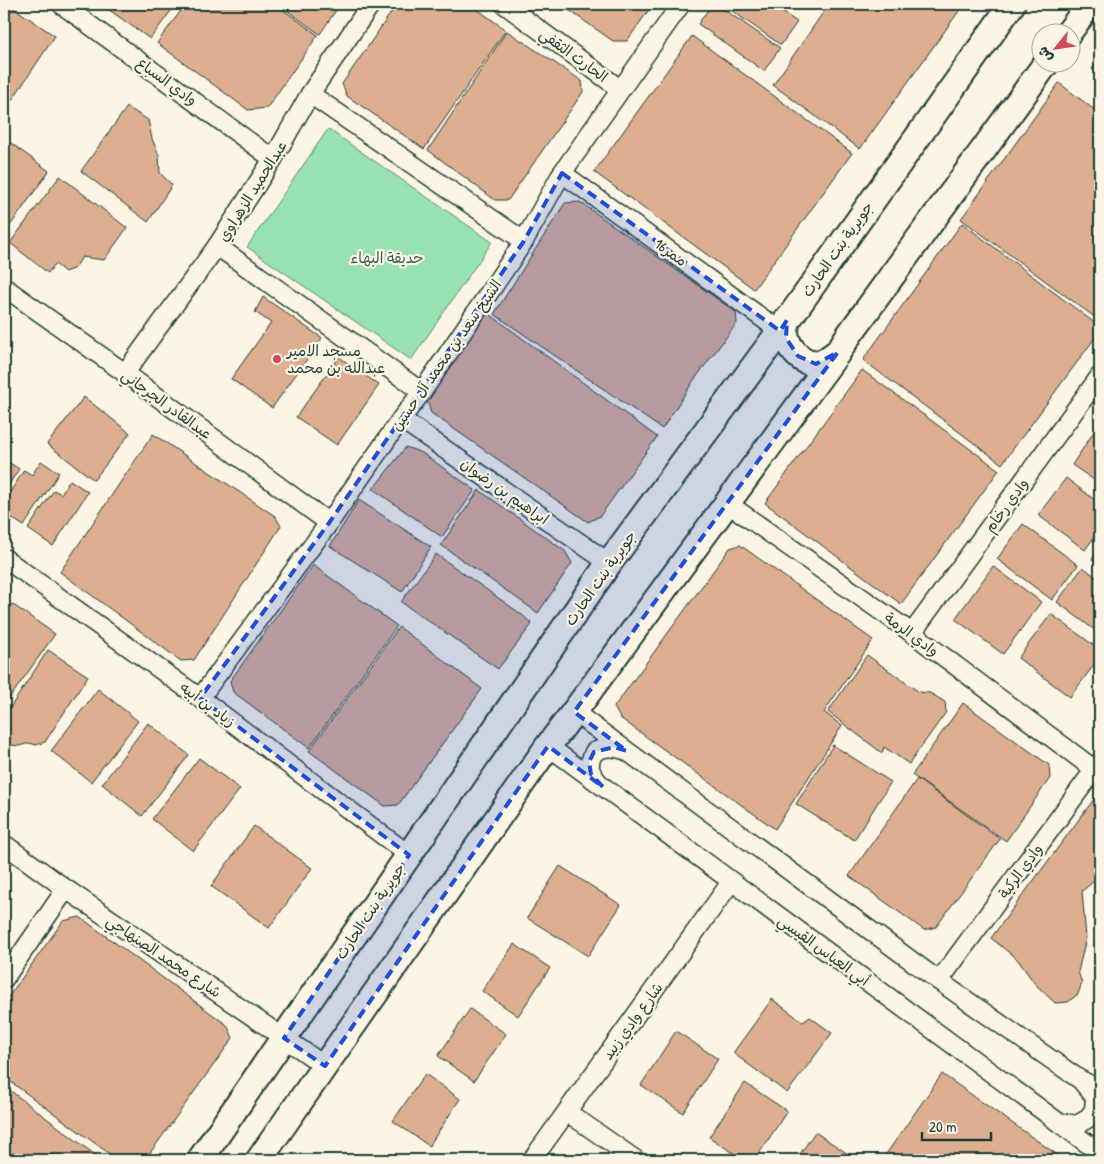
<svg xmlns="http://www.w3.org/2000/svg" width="1104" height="1164" font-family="'Patrick Hand','Playpen Sans Arabic',sans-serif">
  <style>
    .green { fill: #98e1b0; stroke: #5c8f72 }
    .building { fill: #deae90; stroke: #1f3d34 }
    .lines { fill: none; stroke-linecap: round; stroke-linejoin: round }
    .street-casing { stroke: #1f3d34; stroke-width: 21 }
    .secondary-casing { stroke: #1f3d34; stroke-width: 29 }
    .street { stroke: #fcf5e5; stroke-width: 18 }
    .secondary { stroke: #fcf5e5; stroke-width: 25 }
    .marked { fill: #1d4ed8; fill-opacity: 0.2; stroke: #1d4ed8; stroke-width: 4; stroke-dasharray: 10 6; stroke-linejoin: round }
    .poi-dot { fill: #d1495b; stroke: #fcf5e5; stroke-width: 2 }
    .labels { text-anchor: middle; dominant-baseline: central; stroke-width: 4.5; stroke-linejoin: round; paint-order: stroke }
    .street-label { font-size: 15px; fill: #1f3d34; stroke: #fcf5e5 }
    .park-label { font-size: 15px; fill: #375e4d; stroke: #fcf5e5 }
    .poi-label { font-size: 15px; fill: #1f3d34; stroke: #fcf5e5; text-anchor: start }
  </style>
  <rect width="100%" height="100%" fill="#fcf5e5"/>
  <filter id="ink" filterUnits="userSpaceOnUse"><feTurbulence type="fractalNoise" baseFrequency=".02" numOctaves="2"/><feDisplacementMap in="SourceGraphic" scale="10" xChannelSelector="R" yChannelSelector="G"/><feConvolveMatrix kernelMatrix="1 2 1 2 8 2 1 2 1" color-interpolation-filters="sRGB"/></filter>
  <g filter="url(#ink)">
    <polygon class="green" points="328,129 492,242 411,360 247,247"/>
    <g class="building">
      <polygon points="4,4 8,4 55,36 4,112"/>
      <polygon points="101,4 176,4 150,39"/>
      <polygon points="186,4 275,4 318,35 267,108 248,110 157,43"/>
      <polygon points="278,4 340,4 320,34"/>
      <polygon points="397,4 470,4 506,30 424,149 347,96 342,84"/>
      <polygon points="560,4 653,4 627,41 613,41"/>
      <polygon points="712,4 716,4 780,48 764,71 698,24"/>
      <polygon points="722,4 770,4 797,22 781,45"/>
      <polygon points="799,4 810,4 806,9"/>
      <polygon points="829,4 964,4 860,149 773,85"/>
      <polygon points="507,31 582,81 583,92 508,200 495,200 428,150"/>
      <polygon points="692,36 852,153 754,289 594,172"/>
      <polygon points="1100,58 1100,75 1092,69"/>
      <polygon points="1059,83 1100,114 1100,321 961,219"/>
      <polygon points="127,107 148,120 152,139 159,155 160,173 172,185 148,222 81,171"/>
      <polygon points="4,138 49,171 5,233 4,232"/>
      <polygon points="60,176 127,228 104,260 82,257 75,268 65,272 55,264 48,273 10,243"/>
      <polygon points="580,202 736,312 737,323 694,380 662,429 494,314 565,203"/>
      <polygon points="962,223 1100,327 1100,331 1002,464 863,360"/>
      <polygon points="263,297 322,338 272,408 231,379 271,323 255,312"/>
      <polygon points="488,313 657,437 600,516 588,522 431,413 426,398"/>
      <polygon points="339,357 379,385 337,445 296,417"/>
      <polygon points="862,370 999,470 901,604 765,503"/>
      <polygon points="84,397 130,433 94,480 47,444"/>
      <polygon points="1097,427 1100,429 1100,484 1072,465"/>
      <polygon points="153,434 275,516 281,526 194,660 181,661 60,572"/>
      <polygon points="406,447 422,453 475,490 442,537 373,489"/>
      <polygon points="4,459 19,469 4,492"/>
      <polygon points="41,461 59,473 24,526 4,513 4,502 24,470 32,475"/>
      <polygon points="1066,478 1100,504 1100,529 1085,550 1038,515"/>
      <polygon points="70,480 88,492 53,546 28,529 54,490 61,494"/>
      <polygon points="479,490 565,551 572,563 538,613 441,545"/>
      <polygon points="359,500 431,547 402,592 330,546"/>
      <polygon points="1023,524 1078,565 1052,600 997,559"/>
      <polygon points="740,545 873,640 824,712 842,726 775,829 620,718 614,707 730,548"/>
      <polygon points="1100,548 1100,565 1092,559"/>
      <polygon points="436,554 521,614 532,624 498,669 401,602"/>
      <polygon points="313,565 397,626 309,748 233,692 230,681"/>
      <polygon points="993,566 1041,602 1003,654 955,619"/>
      <polygon points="1083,567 1100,580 1100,634 1057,602"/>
      <polygon points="12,604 55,634 4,706 4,616"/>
      <polygon points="1051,614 1100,650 1100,657 1070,697 1018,658"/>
      <polygon points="399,627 482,689 398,805 385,806 309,751"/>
      <polygon points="48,650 88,676 45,742 36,745 30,743 19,746 11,745 4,747 4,717"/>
      <polygon points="867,655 919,692 930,693 945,702 946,712 909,764 884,747 882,753 828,712"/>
      <polygon points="98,689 138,721 91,782 51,751"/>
      <polygon points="963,703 1049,765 1050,778 1006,841 912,775"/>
      <polygon points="148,723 189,755 142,816 102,784"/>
      <polygon points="833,745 891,782 854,840 796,804"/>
      <polygon points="199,758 240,789 193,851 152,819"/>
      <polygon points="917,779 1000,839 936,927 924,930 849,876"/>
      <polygon points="1100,791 1100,876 1082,891 1086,938 1078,972 1082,983 1078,994 1068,1002 1055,1003 1035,984 1018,960 991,938"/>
      <polygon points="254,826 312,868 269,928 211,886"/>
      <polygon points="560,866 621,905 588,956 527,918"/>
      <polygon points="80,917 227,1025 233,1038 145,1160 118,1160 4,1077 4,1003 63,921"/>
      <polygon points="514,944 550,968 518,1016 482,991"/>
      <polygon points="772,999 803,1022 810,1017 832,1033 787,1093 733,1053"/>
      <polygon points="470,1009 506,1034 474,1081 438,1056"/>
      <polygon points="676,1031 718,1059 683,1113 641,1085"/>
      <polygon points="425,1074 460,1099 429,1146 393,1121"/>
      <polygon points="942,1074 1059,1156 1056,1160 882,1160"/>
      <polygon points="745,1083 787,1111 755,1160 744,1160 709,1137"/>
      <polygon points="4,1086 102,1160 4,1160"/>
      <polygon points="815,1132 857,1160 796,1160"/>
    </g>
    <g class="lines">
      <g class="street-casing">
        <g id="street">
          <polyline points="61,4 273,159"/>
          <polyline points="504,4 620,89"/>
          <polyline points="310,94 524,241"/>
          <polyline points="562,173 780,331"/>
          <polyline points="217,246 422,392"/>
          <polyline points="4,287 125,373 329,523"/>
          <polyline points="125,373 217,246 273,159 310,94 371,4"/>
          <polyline points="401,419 609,563"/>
          <polyline points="727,503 912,633 1095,770"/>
          <polyline points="4,558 200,698 409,855"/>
          <polyline points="912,633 1100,376"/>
          <polyline points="200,698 329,523 401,419 422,392 524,241 562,173 681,4"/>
          <polyline points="574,712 939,981 1079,1079 1100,1090"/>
          <polyline points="548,746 1100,1153"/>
          <path d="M599 783C589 771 587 766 594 752 605 747 612 746 624 750"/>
          <polyline points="4,844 66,889 325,1066"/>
          <polyline points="4,979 66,889"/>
          <polyline points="939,981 1100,762"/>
          <polyline points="567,1112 636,1160"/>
          <polyline points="1058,1122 1077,1125 1087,1119 1094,1110 1095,1097 1083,1083"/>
          <polyline points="532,1160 731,882"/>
        </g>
      </g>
      <g class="secondary-casing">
        <g id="secondary">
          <polyline points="1069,32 1090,4"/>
          <path d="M787 320C786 325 785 330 786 336 789 349 802 364 817 363 825 363 831 356 838 352"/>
          <polyline points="200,1160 609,563 780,331 1012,4"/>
          <polyline points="259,1160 548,746 574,712 838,352 849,335 1047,62"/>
        </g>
      </g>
      <use href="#street" class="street"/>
      <use href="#secondary" class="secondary"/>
    </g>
  </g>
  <path class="marked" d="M562 173 780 331 787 320 786 338 798 356 816 364 838 352 574 712 627 751 614 747 594 752 589 762 591 774 603 787 548 746 325 1066 284 1038 409 855 200 698 329 523 524 241Z"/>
  <circle class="poi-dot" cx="277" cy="359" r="5"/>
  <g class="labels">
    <g class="street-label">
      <text transform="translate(574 55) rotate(36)">الحارث الثقفي</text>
      <text transform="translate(167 81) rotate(36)">وادي السباع</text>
      <text transform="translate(252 191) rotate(-58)">عبدالحميد الزهراوي</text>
      <text transform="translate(837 249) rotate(-55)">جويرية بنت الحارث</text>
      <text transform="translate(671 252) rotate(36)">ممر16</text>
      <text transform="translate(446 355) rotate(-55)">الشيخ سعد بن محمد آل حسين</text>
      <text transform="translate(167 404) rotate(36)">عبدالقادر الجرجاني</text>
      <text transform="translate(505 491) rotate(35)">ابراهيم بن رضوان</text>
      <text transform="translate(1006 505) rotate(-54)">وادي رخام</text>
      <text transform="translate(600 578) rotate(-55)">جويرية بنت الحارث</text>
      <text transform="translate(912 634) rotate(36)">وادي الرمة</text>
      <text transform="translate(208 704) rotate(36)">زياد بن أبيه</text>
      <text transform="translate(1020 871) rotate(-54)">وادي الركبة</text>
      <text transform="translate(370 911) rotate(-56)">جويرية بنت الحارث</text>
      <text transform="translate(824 950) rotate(36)">أبي العباس القيسي</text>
      <text transform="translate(164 956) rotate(34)">شارع محمد الصنهاجي</text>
      <text transform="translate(632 1021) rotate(-54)">شارع وادي زبيد</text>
    </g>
    <g class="park-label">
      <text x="387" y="257">حديقة البهاء</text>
    </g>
    <g class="poi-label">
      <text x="287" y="350">مسجد الامير<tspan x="287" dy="17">عبدالله بن محمد</tspan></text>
    </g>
  </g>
  <rect width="1104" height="1164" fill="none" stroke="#fcf5e5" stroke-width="20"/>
  <rect x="10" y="10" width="1084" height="1144" fill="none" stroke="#1f3d34" stroke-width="2" filter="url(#ink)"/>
  <g transform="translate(1056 48) rotate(240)"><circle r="24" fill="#fcf5e5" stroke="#a4ab9e"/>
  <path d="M0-4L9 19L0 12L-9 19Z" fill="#d1495b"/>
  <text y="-8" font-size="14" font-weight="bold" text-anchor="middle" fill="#1f3d34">ش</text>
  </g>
  <path d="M922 1132v8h69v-8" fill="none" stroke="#1f3d34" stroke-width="2.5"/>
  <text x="929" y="1132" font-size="15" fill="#1f3d34" stroke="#fcf5e5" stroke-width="4" paint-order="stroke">20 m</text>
</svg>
